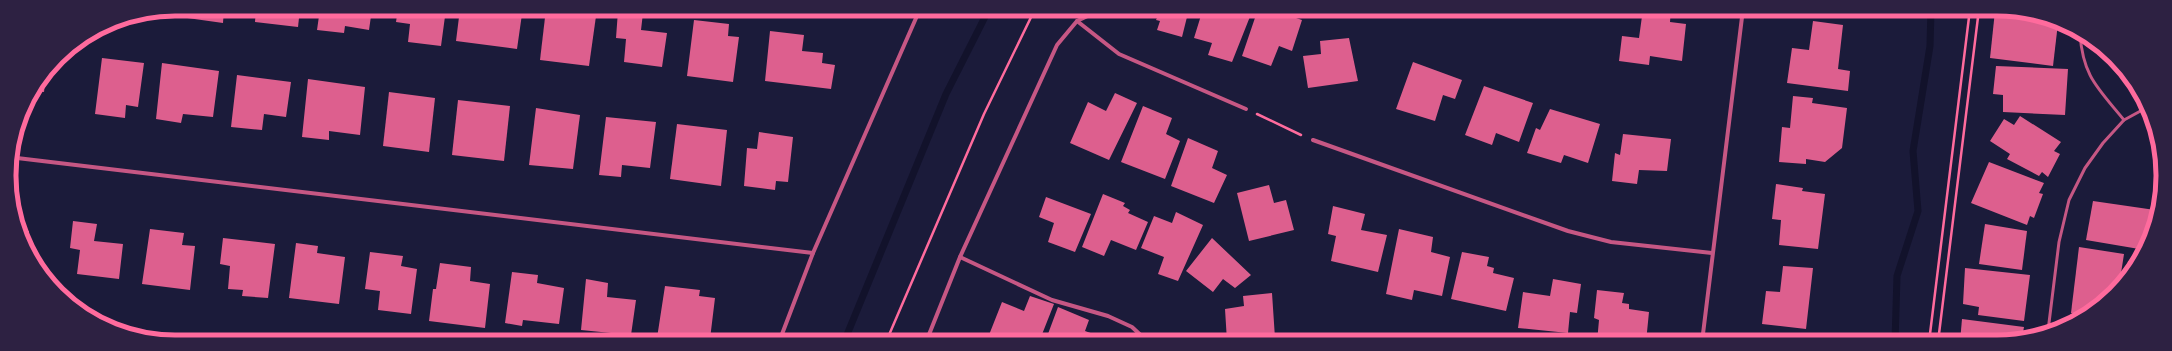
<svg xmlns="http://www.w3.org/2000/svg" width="2172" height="351" font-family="'IBM Plex Serif',serif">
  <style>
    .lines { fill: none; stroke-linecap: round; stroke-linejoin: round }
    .stream { stroke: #12122b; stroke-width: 7 }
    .building { fill: #dd5f8e }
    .path { stroke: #ff6b9d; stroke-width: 2.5 }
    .service { stroke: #c65784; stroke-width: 3 }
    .minor { stroke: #c65784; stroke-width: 4 }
    .rim { fill: none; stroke: #ff6b9d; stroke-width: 5 }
  </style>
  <rect width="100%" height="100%" fill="#1b1b3a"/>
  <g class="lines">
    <g class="stream">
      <polyline points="844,342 946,94 989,9"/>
      <polyline points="1895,342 1897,276 1918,211 1913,151 1930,46 1931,9"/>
    </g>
  </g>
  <g class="building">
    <polygon points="174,9 224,9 223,23 173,16"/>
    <polygon points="256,9 300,9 298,27 255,22"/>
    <polygon points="320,9 372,9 369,30 345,26 344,33 317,30"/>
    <polygon points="398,9 446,9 441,46 408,42 410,24 396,22"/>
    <polygon points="470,9 494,9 494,11 522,14 517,49 456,41 459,17 469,18"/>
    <polygon points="546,9 597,9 589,66 540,60"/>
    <polygon points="1161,9 1189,9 1182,37 1157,30 1160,21 1156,20"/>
    <polygon points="1203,9 1253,9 1232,62 1208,55 1212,43 1194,38"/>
    <polygon points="1258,9 1269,9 1302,20 1292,51 1279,46 1271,66 1242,56"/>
    <polygon points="1643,9 1671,9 1670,22 1686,24 1682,61 1650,56 1649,65 1619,61 1622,36 1639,38"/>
    <polygon points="618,11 643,13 641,30 667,33 662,67 624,62 626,39 616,38"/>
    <polygon points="1995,11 2023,14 2058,23 2053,66 1990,58"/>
    <polygon points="694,20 729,24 728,36 739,37 733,82 687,76"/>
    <polygon points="1813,21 1843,25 1838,69 1850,71 1848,91 1787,83 1792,48 1809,50"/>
    <polygon points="770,31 804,35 802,51 823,53 822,63 835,65 831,89 765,81"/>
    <polygon points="1349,38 1358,81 1308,88 1303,56 1321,54 1320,41"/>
    <polygon points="102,58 144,63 138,107 126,105 125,118 95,114"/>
    <polygon points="1413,62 1462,80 1455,99 1443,95 1435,121 1396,109"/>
    <polygon points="162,63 219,71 213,117 183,114 181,123 156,119"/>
    <polygon points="1996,66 2068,69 2065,115 2003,112 2003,95 1993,94"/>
    <polygon points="46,74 44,92 34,91"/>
    <polygon points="237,75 291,82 286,117 264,114 262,130 231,127"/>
    <polygon points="308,79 365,87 360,135 329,131 329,140 302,137"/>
    <polygon points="1484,86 1533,103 1519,142 1496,133 1492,145 1465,135"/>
    <polygon points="389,92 435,98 429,152 383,146"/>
    <polygon points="1115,93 1137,103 1109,160 1070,143 1088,102 1106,111"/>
    <polygon points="1793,96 1813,98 1812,103 1847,108 1842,148 1825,162 1806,159 1806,164 1779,162 1782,127 1790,128"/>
    <polygon points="458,100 510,106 504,161 452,155"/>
    <polygon points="1143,106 1172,118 1166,134 1180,141 1165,179 1121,162"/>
    <polygon points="536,108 580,115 573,169 529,165"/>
    <polygon points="1550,109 1600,124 1588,163 1564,155 1561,163 1527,153 1536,128 1540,130"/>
    <polygon points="2020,116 2061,142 2054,151 2060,154 2048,177 2042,172 2039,176 2007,159 2010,154 1990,141 2004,119 2014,125"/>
    <polygon points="606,117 656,122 650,168 622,165 621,177 599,175"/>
    <polygon points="677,124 727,130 721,186 670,179"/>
    <polygon points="759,132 793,137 788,182 776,181 775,190 744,186 747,148 757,149"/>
    <polygon points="1623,134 1671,139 1667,171 1639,170 1637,184 1612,181 1615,153 1620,155"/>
    <polygon points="1188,138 1218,151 1212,168 1227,175 1214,203 1171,186"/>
    <polygon points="1989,162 2044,183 2039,193 2043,194 2034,218 2030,216 2027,225 1971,203"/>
    <polygon points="1776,184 1803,188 1802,191 1825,194 1818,249 1779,245 1781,220 1772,219"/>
    <polygon points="1269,185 1274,203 1286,200 1294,230 1249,241 1237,193"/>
    <polygon points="1103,194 1125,203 1123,206 1130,210 1128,213 1148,222 1136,250 1111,240 1104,256 1082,247"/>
    <polygon points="1046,197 1091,214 1075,252 1048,242 1054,223 1039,217"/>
    <polygon points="2093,201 2155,210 2145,250 2086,240"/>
    <polygon points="1333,206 1365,214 1361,230 1387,235 1378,272 1331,261 1336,236 1328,234"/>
    <polygon points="1176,212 1203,225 1178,281 1158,274 1164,257 1141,248 1154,216 1172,223"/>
    <polygon points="73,221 97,224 94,241 123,244 119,279 77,274 80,250 70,248"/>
    <polygon points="1985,224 2027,231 2022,270 1979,264"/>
    <polygon points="18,229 29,231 27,245 21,235"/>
    <polygon points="150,229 184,233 182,245 195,246 190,290 142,284"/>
    <polygon points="1399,229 1433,237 1431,252 1450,257 1442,296 1414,290 1412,300 1386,294"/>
    <polygon points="223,238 275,244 268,298 242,296 243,290 228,289 230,266 220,264"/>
    <polygon points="1212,238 1251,275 1235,288 1223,279 1213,292 1186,271"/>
    <polygon points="296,243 318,246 317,253 345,257 339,304 289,298"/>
    <polygon points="2079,247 2124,254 2119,286 2114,293 2084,315 2071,313"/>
    <polygon points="370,252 403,256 401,266 417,269 411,314 378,310 380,291 365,289"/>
    <polygon points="1462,252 1489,257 1487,266 1494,268 1493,273 1514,278 1506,311 1451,299"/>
    <polygon points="2128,261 2136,262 2126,277"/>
    <polygon points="440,263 471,267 470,281 490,284 485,328 429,321 433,289 436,289"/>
    <polygon points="1783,266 1813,268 1806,329 1762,324 1766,291 1780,292"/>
    <polygon points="1965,268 2030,275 2024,321 1978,315 1979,307 1963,304"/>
    <polygon points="512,272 538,275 537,283 564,288 559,324 523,320 522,326 505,323"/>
    <polygon points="586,279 608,283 607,297 636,300 631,335 581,330"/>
    <polygon points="1553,279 1581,284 1577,313 1570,312 1568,333 1518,328 1523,292 1550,296"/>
    <polygon points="665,286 700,290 699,296 715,298 710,339 702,338 702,342 682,342 657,338"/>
    <polygon points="1597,290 1624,293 1622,303 1629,304 1629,309 1649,312 1646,342 1597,342 1599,320 1594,318"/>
    <polygon points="1272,293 1275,338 1227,341 1225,309 1244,306 1243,296"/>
    <polygon points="1030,296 1054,304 1039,342 993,342 987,340 1002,302 1024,311"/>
    <polygon points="1058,307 1089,320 1085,331 1099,336 1097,342 1045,342"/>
    <polygon points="1962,319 2024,327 2022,338 2008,342 1960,342"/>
    <polygon points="96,321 115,323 114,328 102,325"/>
    <polygon points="199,333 260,341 260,342 198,342"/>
    <polygon points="284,336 318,341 318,342 283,342"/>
    <polygon points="1105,337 1117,341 1117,342 1103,342"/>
    <polygon points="154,338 168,340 168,342 164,342"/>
  </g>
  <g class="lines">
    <g class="path">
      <polyline points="1061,9 1067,14"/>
      <polyline points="1257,114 1301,135"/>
      <polyline points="886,342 984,114 1035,9"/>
      <polyline points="1929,342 1970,9"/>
      <polyline points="1938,342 1979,9"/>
    </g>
    <g class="service">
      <path d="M2080 34C2083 77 2098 88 2124 120"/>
      <polyline points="2048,331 2059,242 2069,200 2085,168 2103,143 2124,120 2146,108"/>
    </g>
    <g class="minor">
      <polyline points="1077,21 1119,54 1246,109"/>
      <polyline points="1313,140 1568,231 1611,242 1712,253"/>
      <polyline points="17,158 813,253"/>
      <polyline points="960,257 1052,300 1108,316 1132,327 1148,342"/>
      <polyline points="779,342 813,253 920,9"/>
      <polyline points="926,342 960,257 1057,45 1077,21 1094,13"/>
      <polyline points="1702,342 1743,9"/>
    </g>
  </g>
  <path d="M0 0H2172V351H0ZM175 16H1997A159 159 0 0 1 2156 175V176A159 159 0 0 1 1997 335H175A159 159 0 0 1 16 176V175A159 159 0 0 1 175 16Z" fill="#2d2142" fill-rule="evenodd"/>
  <path class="rim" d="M175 16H1997A159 159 0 0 1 2156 175V176A159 159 0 0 1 1997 335H175A159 159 0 0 1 16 176V175A159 159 0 0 1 175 16Z"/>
</svg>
